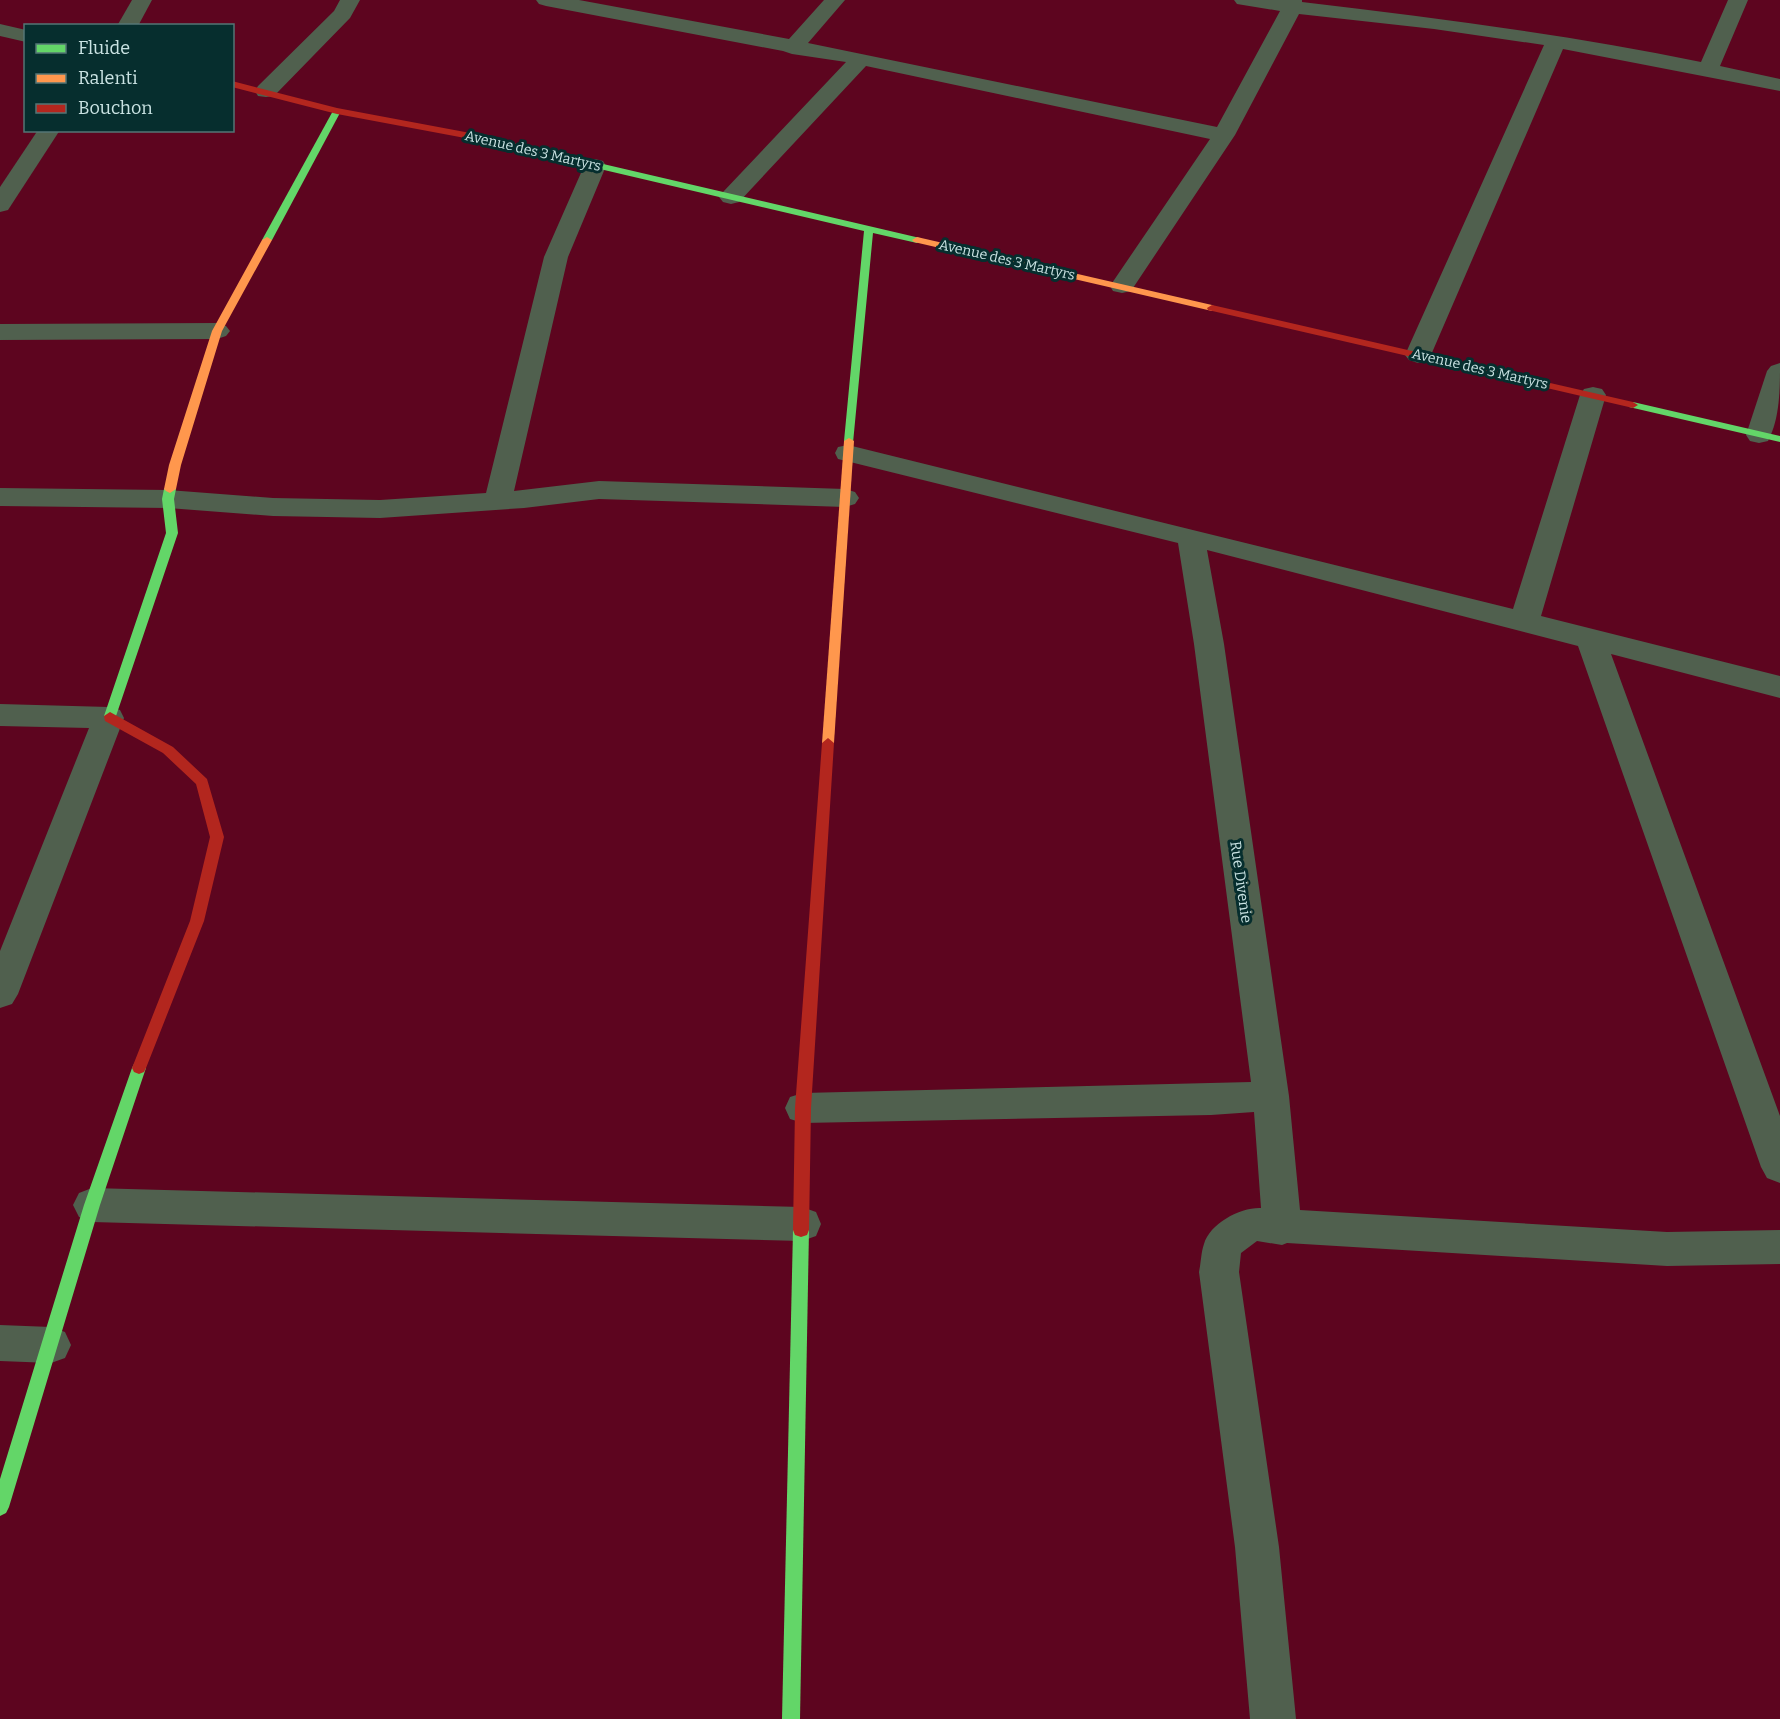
<svg xmlns="http://www.w3.org/2000/svg" width="1780" height="1719" font-family="Bitter,serif">
  <style>
    .green { fill: #5d051f; fill-rule: evenodd }
    .lines { fill: none; stroke-linecap: round; stroke-linejoin: round }
    .street { fill: #50604e; fill-rule: evenodd }
    .fast { fill: #63d668; fill-rule: evenodd }
    .slow { fill: #ff974d; fill-rule: evenodd }
    .jam { fill: #b3261e; fill-rule: evenodd }
    .labels { text-anchor: middle; dominant-baseline: central; stroke-width: 6; stroke-linejoin: round; paint-order: stroke }
    .far-street-label { font-size: 14px; fill: #cae3e3; stroke: #062e2e }
    .street-label { font-size: 15px; fill: #cae3e3; stroke: #062e2e }
  </style>
  <rect width="100%" height="100%" fill="#0f2525"/>
  <path class="green" d="M0 0H1780V1719H0ZM26 26H232V130H26Z"/>
  <g class="lines">
    <g class="street">
      <polygon points="132,0 152,0 138,26 117,26"/>
      <polygon points="340,0 360,0 350,18 274,96 266,97 258,96 255,91 258,86 334,11"/>
      <path d="M536 0H579L789 39 824 0H845L808 43 1217 127 1280 11 1237 4 1234 0H1302V2C1436 18 1569 35 1701 62L1728 0H1748L1720 66 1780 79V91L1563 49 1431 355 1427 360 1418 363 1409 360 1405 355 1544 45 1434 29 1299 14 1235 135 1131 291 1122 293 1113 291 1110 286 1210 139 866 66 739 202 731 204 723 202 719 197 723 192 846 62 792 54 783 51 546 6 539 4Z"/>
      <polygon points="0,24 26,30 26,42 0,36"/>
      <polygon points="38,130 60,130 8,210 0,212 0,187"/>
      <polygon points="595,159 603,161 606,166 568,257 514,491 599,481 845,489 855,492 859,498 855,504 845,507 599,499 524,508 380,518 273,516 168,508 0,506 0,488 168,490 273,498 380,500 486,493 544,257 584,166 587,161"/>
      <polygon points="217,323 226,326 230,331 226,336 217,339 0,340 0,324"/>
      <path d="M1780 363C1780 389 1780 418 1768 441L1759 443 1750 441 1746 435 1767 371 1771 366Z"/>
      <path d="M1593 387 1602 389 1606 395 1541 616 1780 676V698L1611 654 1780 1116V1183L1767 1178 1761 1167 1578 646 1207 550 1224 644 1289 1096 1300 1210 1667 1232 1780 1230V1264L1667 1266 1287 1243 1282 1245 1257 1241 1241 1253 1239 1272 1279 1547 1296 1719H1250L1235 1547 1199 1272C1201 1263 1201 1252 1204 1244 1210 1223 1241 1207 1261 1208L1254 1112 1211 1115 803 1123 790 1119 785 1108 790 1097 803 1093 1251 1082 1194 644 1178 543 838 459 835 453 838 447 848 445 1513 609 1580 395 1584 389Z"/>
      <polygon points="0,704 109,707 120,710 124,718 18,994 12,1004 0,1008 0,951 89,728 0,726"/>
      <polygon points="92,1188 802,1207 816,1212 821,1224 816,1236 802,1241 92,1222 79,1217 73,1205 79,1193"/>
      <polygon points="0,1325 51,1327 65,1332 71,1345 65,1358 51,1363 0,1361"/>
    </g>
    <g class="fast">
      <polygon points="334,109 341,111 272,240 264,242 262,240"/>
      <polygon points="556,153 920,238 922,240 917,243 873,233 853,443 845,443 844,441 864,231 553,158 553,154"/>
      <polygon points="1633,402 1780,436 1780,442 1629,407 1629,403"/>
      <polygon points="170,485 176,489 174,499 178,533 116,716 110,720 104,716 166,533 162,499 164,489"/>
      <polygon points="139,1062 144,1064 146,1068 100,1205 9,1507 6,1513 0,1516 0,1479 84,1205 132,1068 134,1064"/>
      <polygon points="801,1223 807,1225 809,1230 800,1719 782,1719 793,1230 795,1225"/>
    </g>
    <g class="slow">
      <polygon points="267,237 272,240 222,331 181,465 176,489 170,493 166,491 164,489 169,465 212,331 262,240"/>
      <polygon points="917,237 1212,305 1217,308 1212,311 914,242 912,240"/>
      <polygon points="849,438 854,441 834,743 828,748 822,743 844,441"/>
    </g>
    <g class="jam">
      <polygon points="232,81 337,108 497,138 561,156 556,159 497,144 337,114 232,87"/>
      <polygon points="1212,305 1633,402 1638,405 1633,408 1208,310 1207,308"/>
      <polygon points="110,712 173,747 207,779 224,837 204,921 146,1068 144,1072 139,1074 134,1072 132,1068 190,921 210,837 196,784 163,753 105,721 104,716"/>
      <polygon points="828,738 834,743 811,1108 809,1230 807,1235 801,1237 795,1235 793,1230 795,1108 822,743"/>
    </g>
  </g>
  <g class="labels">
    <g class="far-street-label">
      <text transform="translate(533 151) rotate(13)">Avenue des 3 Martyrs</text>
      <text transform="translate(1007 260) rotate(13)">Avenue des 3 Martyrs</text>
      <text transform="translate(1480 369) rotate(13)">Avenue des 3 Martyrs</text>
    </g>
    <g class="street-label">
      <text transform="translate(1241 882) rotate(82)">Rue Divenie</text>
    </g>
  </g>
  <rect x="24" y="24" width="210" height="108" fill="#062e2e" stroke="#547676" stroke-width="1.5"/>
  <rect x="36" y="44" width="30" height="9" fill="#63d668" stroke="#547676" stroke-width="1.5"/>
  <text x="78" y="54" font-size="18" fill="#cae3e3">Fluide</text>
  <rect x="36" y="74" width="30" height="9" fill="#ff974d" stroke="#547676" stroke-width="1.5"/>
  <text x="78" y="84" font-size="18" fill="#cae3e3">Ralenti</text>
  <rect x="36" y="104" width="30" height="9" fill="#b3261e" stroke="#547676" stroke-width="1.5"/>
  <text x="78" y="114" font-size="18" fill="#cae3e3">Bouchon</text>
</svg>
